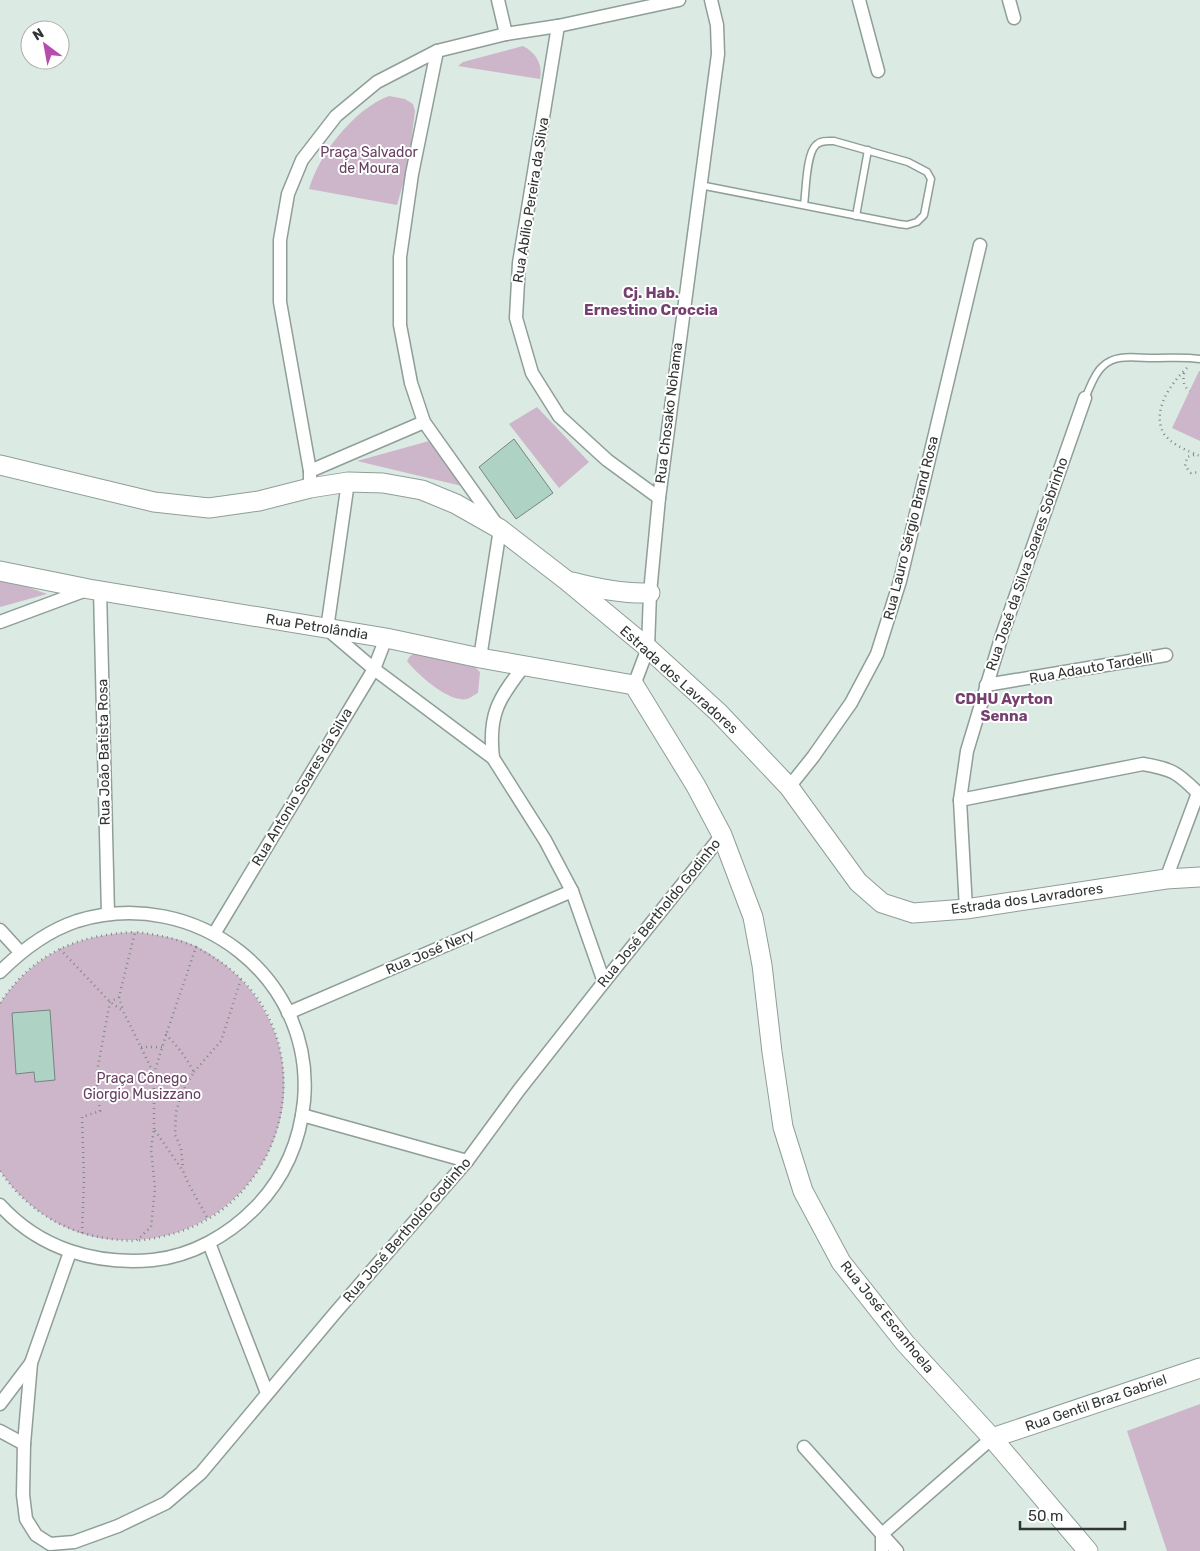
<svg xmlns="http://www.w3.org/2000/svg" width="1200" height="1551" font-family="Rubik,sans-serif">
  <style>
    .green { fill: #cdb6c9 }
    .building { fill: #aed3c5; stroke: #76847f }
    .lines { fill: none; stroke-linecap: round; stroke-linejoin: round }
    .lane-casing { stroke: #8f9e98; stroke-width: 9 }
    .street-casing { stroke: #8f9e98; stroke-width: 15 }
    .secondary-casing { stroke: #8f9e98; stroke-width: 21 }
    .path { stroke: #7e8984; stroke-width: 2.5; stroke-dasharray: 1 4; stroke-linecap: butt }
    .lane { stroke: #fff; stroke-width: 6 }
    .street { stroke: #fff; stroke-width: 12 }
    .secondary { stroke: #fff; stroke-width: 19 }
    .labels { text-anchor: middle; dominant-baseline: central; stroke-width: 4; stroke-linejoin: round; paint-order: stroke }
    .park-label { font-size: 14px; fill: #674062; stroke: #fff }
    .street-label { font-size: 14px; fill: #303633; stroke: #fff }
    .neighbourhood-label { font-size: 15px; font-weight: bold; fill: #753f6f; stroke: #fff }
  </style>
  <rect width="100%" height="100%" fill="#dbebe4"/>
  <g class="green">
    <path d="M523 46C536 53 543 64 540 79L458 66 463 62Z"/>
    <path d="M389 96 405 99 413 104 415 111 408 166 397 205 309 189C319 154 354 109 389 96Z"/>
    <polygon points="1199,371 1200,371 1200,441 1172,428"/>
    <polygon points="537,407 589,462 559,488 509,424"/>
    <polygon points="429,441 466,487 357,461"/>
    <polygon points="0,577 47,594 0,607"/>
    <path d="M422 649 471 663 480 672 478 693C475 694 471 698 467 699 449 703 417 674 407 661L410 656Z"/>
    <path d="M135 932C150 934 165 936 180 940 206 948 230 966 248 987 335 1092 255 1245 120 1240 71 1239 28 1211 0 1171V1003C34 954 76 935 135 932Z"/>
    <polygon points="1200,1404 1200,1551 1167,1551 1127,1431"/>
  </g>
  <g class="building">
    <polygon points="514,439 553,493 516,519 479,467"/>
    <polygon points="50,1010 55,1080 35,1082 34,1072 16,1074 12,1013"/>
  </g>
  <g class="lines">
    <g class="lane-casing">
      <g id="lane">
        <path d="M700 185 899 224 907 225 917 222 924 215 931 179 927 172 908 162 834 141C828 141 821 140 816 145 806 154 806 191 804 205"/>
        <polyline points="856,216 868,150"/>
        <path d="M1085 398C1090 388 1094 374 1102 367 1116 352 1140 359 1158 358 1173 358 1184 357 1200 359"/>
      </g>
    </g>
    <g class="street-casing">
      <g id="street">
        <polyline points="498,0 506,34"/>
        <polyline points="859,0 878,71"/>
        <polyline points="1009,0 1014,18"/>
        <polyline points="558,26 519,263 516,318 532,373 559,416 607,460 659,498"/>
        <polyline points="437,51 412,174 400,257 400,325 411,383 424,422 500,529 480,658"/>
        <polyline points="310,471 280,302 280,240 288,194 302,160 336,116 377,82 437,51 506,34 558,26 679,0"/>
        <polyline points="310,479 310,471 424,422"/>
        <polyline points="348,482 327,629 374,669 493,758 545,840 572,891 604,982"/>
        <polyline points="100,590 108,914"/>
        <polyline points="0,622 89,589"/>
        <polyline points="634,685 648,648 650,593 659,498 718,54 717,25 711,0"/>
        <polyline points="986,685 1166,655"/>
        <path d="M493 758C488 715 498 699 524 666"/>
        <polyline points="789,787 813,757 851,703 877,654 900,581 980,245"/>
        <path d="M960 800 1143 764C1172 769 1177 772 1198 793L1166 879"/>
        <polyline points="966,909 960,800 967,751 1002,635 1085,398"/>
        <polyline points="0,930 20,952"/>
        <polyline points="214,934 374,669 386,638"/>
        <path d="M0 972C22 950 47 931 77 921 195 885 315 977 304 1101 300 1141 284 1178 256 1207 229 1235 192 1256 153 1260 95 1265 40 1249 0 1205"/>
        <polyline points="288,1013 572,891"/>
        <polyline points="302,1115 467,1161"/>
        <polyline points="209,1243 267,1393"/>
        <polyline points="70,1252 31,1363 24,1444 23,1495 26,1519 36,1535 50,1544 74,1542 118,1526 166,1503 201,1473 335,1313 467,1161 519,1090 604,982 722,835"/>
        <polyline points="0,1404 31,1363"/>
        <polyline points="0,1431 24,1444"/>
        <polyline points="804,1447 897,1551"/>
        <polyline points="882,1551 882,1534 992,1438"/>
      </g>
    </g>
    <g class="secondary-casing">
      <g id="secondary">
        <polyline points="0,465 154,502 209,508 259,501 310,488 348,482 383,483 422,490 456,504 500,529 566,580 648,648 719,713 789,787 858,882 882,903 913,913 966,909 1166,879 1200,877"/>
        <polyline points="0,571 89,589 386,638 480,658 634,685 696,786 722,835 753,917 762,965 772,1052 783,1127 803,1191 841,1262 905,1343 992,1438 1088,1551"/>
        <path d="M572 582C598 589 623 594 650 593"/>
        <polyline points="992,1438 1200,1368"/>
      </g>
    </g>
    <g class="path">
      <path d="M1187 368C1172 382 1153 408 1162 430 1167 443 1188 451 1200 456"/>
      <path d="M1184 373C1183 381 1183 386 1190 391"/>
      <polyline points="1194,455 1187,457 1185,466 1191,473 1200,472"/>
      <path d="M196 947C212 956 227 965 240 978 306 1041 294 1154 223 1209 197 1229 168 1237 136 1241L151 1227 155 1188 151 1149 154 1129 183 1171 188 1183 208 1219"/>
      <polyline points="60,949 110,1002 123,1011 154,1074"/>
      <polyline points="119,997 123,1010"/>
      <path d="M0 1003C34 953 76 935 135 932"/>
      <polyline points="141,1047 162,1047"/>
      <polyline points="194,1072 221,1041 241,979"/>
      <path d="M154 1129V1074L166 1035C178 1046 186 1058 194 1072L182 1092 176 1112 175 1135 181 1148 183 1169"/>
      <path d="M0 1171C34 1219 77 1239 135 1241"/>
      <path d="M82 1233 84 1179 82 1117 100 1111 96 1077 110 1002 119 997 135 932C157 934 177 939 196 947L166 1035"/>
    </g>
    <use href="#lane" class="lane"/>
    <use href="#street" class="street"/>
    <use href="#secondary" class="secondary"/>
  </g>
  <g class="labels">
    <g class="park-label">
      <text x="369" y="152">Praça Salvador<tspan x="369" dy="16">de Moura</tspan></text>
      <text x="142" y="1078">Praça Cônego<tspan x="142" dy="16">Giorgio Musizzano</tspan></text>
    </g>
    <g class="street-label">
      <text transform="translate(531 200) rotate(-81)">Rua Abílio Pereira da Silva</text>
      <text transform="translate(669 413) rotate(-83)">Rua Chosako Nohama</text>
      <text transform="translate(911 528) rotate(-76)">Rua Lauro Sérgio Brand Rosa</text>
      <text transform="translate(1027 564) rotate(-71)">Rua José da Silva Soares Sobrinho</text>
      <text transform="translate(317 627) rotate(9)">Rua Petrolândia</text>
      <text transform="translate(1091 668) rotate(-10)">Rua Adauto Tardelli</text>
      <text transform="translate(679 680) rotate(42)">Estrada dos Lavradores</text>
      <text transform="translate(104 752) rotate(-91)">Rua João Batista Rosa</text>
      <text transform="translate(302 787) rotate(-59)">Rua Antonio Soares da Silva</text>
      <text transform="translate(1027 899) rotate(-8)">Estrada dos Lavradores</text>
      <text transform="translate(659 913) rotate(-51)">Rua José Bertholdo Godinho</text>
      <text transform="translate(430 952) rotate(-23)">Rua José Nery</text>
      <text transform="translate(407 1230) rotate(-49)">Rua José Bertholdo Godinho</text>
      <text transform="translate(887 1317) rotate(51)">Rua José Escanhoela</text>
      <text transform="translate(1096 1403) rotate(-19)">Rua Gentil Braz Gabriel</text>
    </g>
    <g class="neighbourhood-label">
      <text x="651" y="293">Cj. Hab.<tspan x="651" dy="17">Ernestino Croccia</tspan></text>
      <text x="1004" y="699">CDHU Ayrton<tspan x="1004" dy="17">Senna</tspan></text>
    </g>
  </g>
  <g transform="translate(45 45) rotate(328)"><circle r="24" fill="#ffffff" stroke="#acafad"/>
  <path d="M0-4L9 19L0 12L-9 19Z" fill="#b74cad"/>
  <text y="-8" font-size="14" font-weight="bold" text-anchor="middle" fill="#303633">N</text>
  </g>
  <path d="M1020 1521v8h105v-8" fill="none" stroke="#303633" stroke-width="2.5"/>
  <text x="1028" y="1521" font-size="15" fill="#303633" stroke="#ffffff" stroke-width="4" paint-order="stroke">50 m</text>
</svg>
